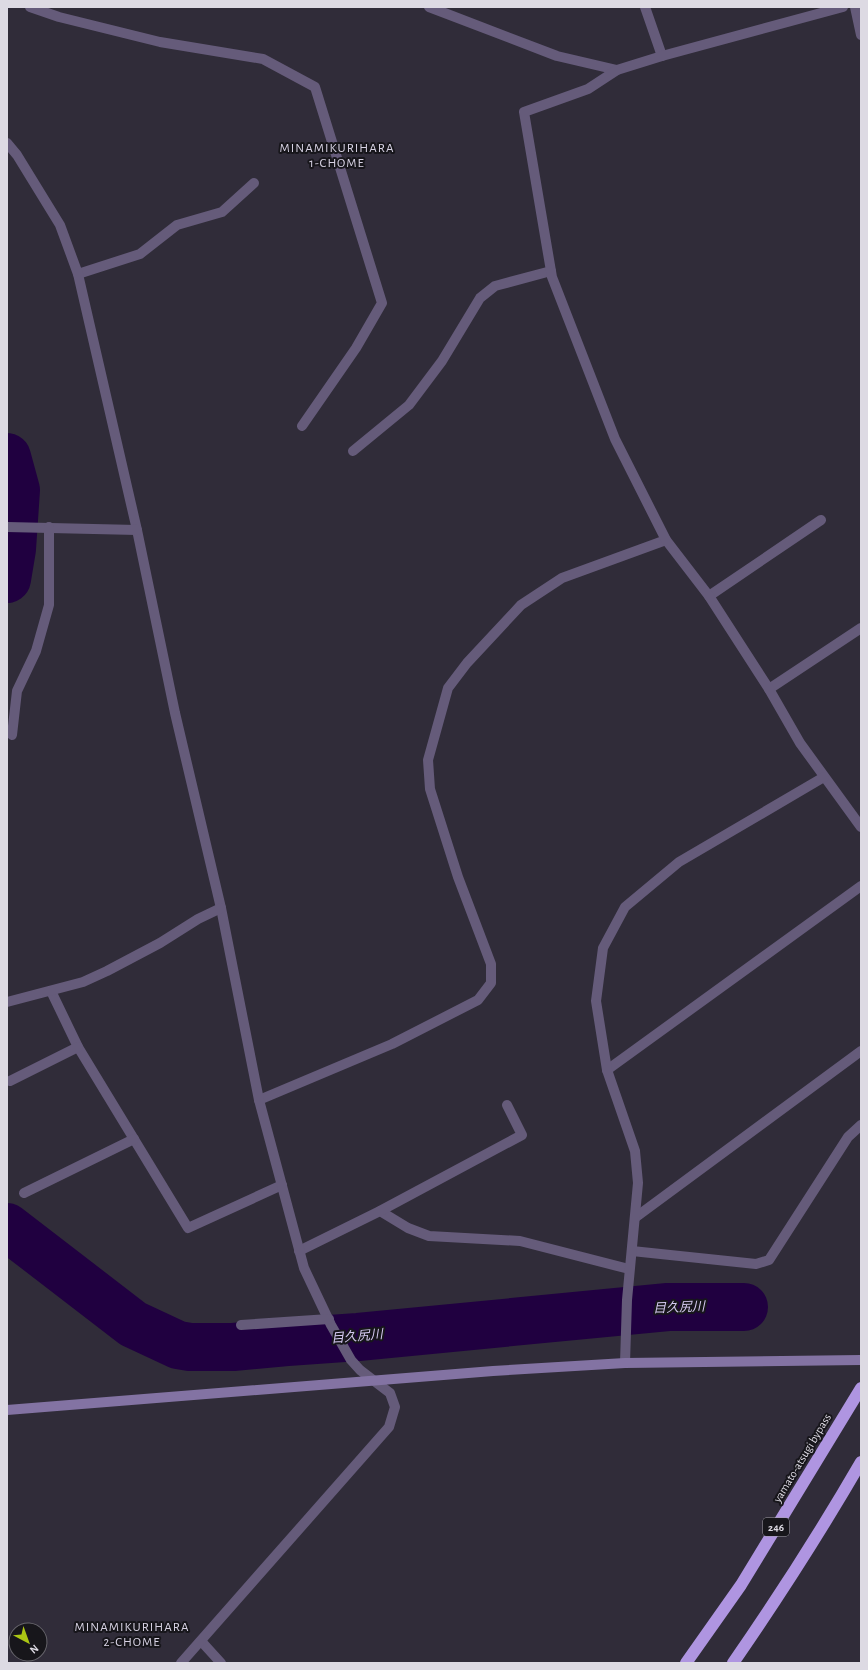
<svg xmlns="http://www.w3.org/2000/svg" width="868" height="1670" font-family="'Alegreya Sans','Noto Sans JP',sans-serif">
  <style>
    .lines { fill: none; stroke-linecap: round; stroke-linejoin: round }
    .river { stroke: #200040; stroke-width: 48 }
    .lane { stroke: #655b7a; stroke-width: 10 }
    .street { stroke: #655b7a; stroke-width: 10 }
    .secondary { stroke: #8373a3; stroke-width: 10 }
    .highway { stroke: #af95e1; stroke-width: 12 }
    .labels { text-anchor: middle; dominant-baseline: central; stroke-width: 4; stroke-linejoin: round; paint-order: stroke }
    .shield { fill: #17161b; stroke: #a29fa7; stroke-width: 1 }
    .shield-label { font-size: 11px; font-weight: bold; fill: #dddae3 }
    .street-label { font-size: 12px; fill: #dddae3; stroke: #17161b }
    .neighbourhood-label { font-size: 13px; letter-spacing: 1px; fill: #d8d3e4; stroke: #17161b }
    .water-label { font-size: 13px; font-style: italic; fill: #d5c9f1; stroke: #17161b }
  </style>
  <rect width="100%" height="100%" fill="#302c39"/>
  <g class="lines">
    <g class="river">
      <polyline points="7,457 16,490 12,549 7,579"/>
      <polyline points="7,1227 133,1324 178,1345 190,1347 233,1347 287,1342 358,1337 668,1307 744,1307"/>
    </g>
    <g class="lane">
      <polyline points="645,7 662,56"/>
      <polyline points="855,7 861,35"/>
      <polyline points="78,274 140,254 177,225 222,212 254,183"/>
      <polyline points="353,451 409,405 442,361 480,298 495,286 551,271"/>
      <polyline points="709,596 821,520"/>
      <polyline points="769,689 861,628"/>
      <polyline points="51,991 78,1047 188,1228 282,1185"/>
      <polyline points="10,1081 78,1047"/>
      <polyline points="259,1100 392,1044 478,1000 491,983 491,964 458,877 430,789 428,760 448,688 467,663 521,605 562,578 666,540"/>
      <polyline points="24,1193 134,1139"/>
      <polyline points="380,1211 408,1228 429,1236 520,1241 629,1269"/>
      <polyline points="299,1251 380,1211 522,1135 507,1105"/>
      <polyline points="632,1251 756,1264 769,1260 848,1137 861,1125"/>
      <polyline points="201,1641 221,1663"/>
    </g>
    <g class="street">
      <polyline points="30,7 59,17 160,42 263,59 315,87 382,303 356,348 302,426"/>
      <polyline points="429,7 557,56 617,70"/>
      <polyline points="843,7 662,56 617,70 588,89 524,112 552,277 615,439 666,540 709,596 769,689 800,743 861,827"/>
      <polyline points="7,143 17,155 60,225 78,274 137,530 175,713 221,908 259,1100 304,1268 331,1325 351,1360 360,1370 390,1393 395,1407 389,1427 181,1663"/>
      <polyline points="7,527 137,530"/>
      <polyline points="12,735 17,691 36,651 49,605 49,527"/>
      <polyline points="7,1002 83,982 107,971 160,943 198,919 221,908"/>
      <polyline points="607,1070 861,886"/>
      <polyline points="636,1217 861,1051"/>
      <polyline points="241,1325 329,1319"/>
      <polyline points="625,1363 627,1300 638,1183 635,1151 607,1070 596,1001 603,948 625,907 679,862 824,777"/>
    </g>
    <polyline class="secondary" points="7,1410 493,1371 625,1363 861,1360"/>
    <g class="highway">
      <polyline points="686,1663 741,1585 861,1388"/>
      <path d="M733 1663C778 1598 821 1531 861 1462"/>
    </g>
  </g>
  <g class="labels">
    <rect class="shield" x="763" y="1518" width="26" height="18" rx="3"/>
    <g class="shield-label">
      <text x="776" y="1527">246</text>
    </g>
    <g class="street-label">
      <text transform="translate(802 1458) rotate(-59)">yamato-atsugi bypass</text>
    </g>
    <g class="neighbourhood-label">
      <text x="337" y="148">MINAMIKURIHARA<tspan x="337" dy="15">1-CHOME</tspan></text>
      <text x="132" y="1627">MINAMIKURIHARA<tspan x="132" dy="15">2-CHOME</tspan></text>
    </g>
    <g class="water-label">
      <text transform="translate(679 1308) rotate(-2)">目久尻川</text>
      <text transform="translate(357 1337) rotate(-5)">目久尻川</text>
    </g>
  </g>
  <rect width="868" height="1670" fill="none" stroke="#dddae3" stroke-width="16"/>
  <g transform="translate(28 1642) rotate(139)"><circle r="19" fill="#17161b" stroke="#66646b"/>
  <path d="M0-3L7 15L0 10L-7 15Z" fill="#abc614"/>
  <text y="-6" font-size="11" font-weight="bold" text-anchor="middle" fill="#dddae3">N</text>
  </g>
</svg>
